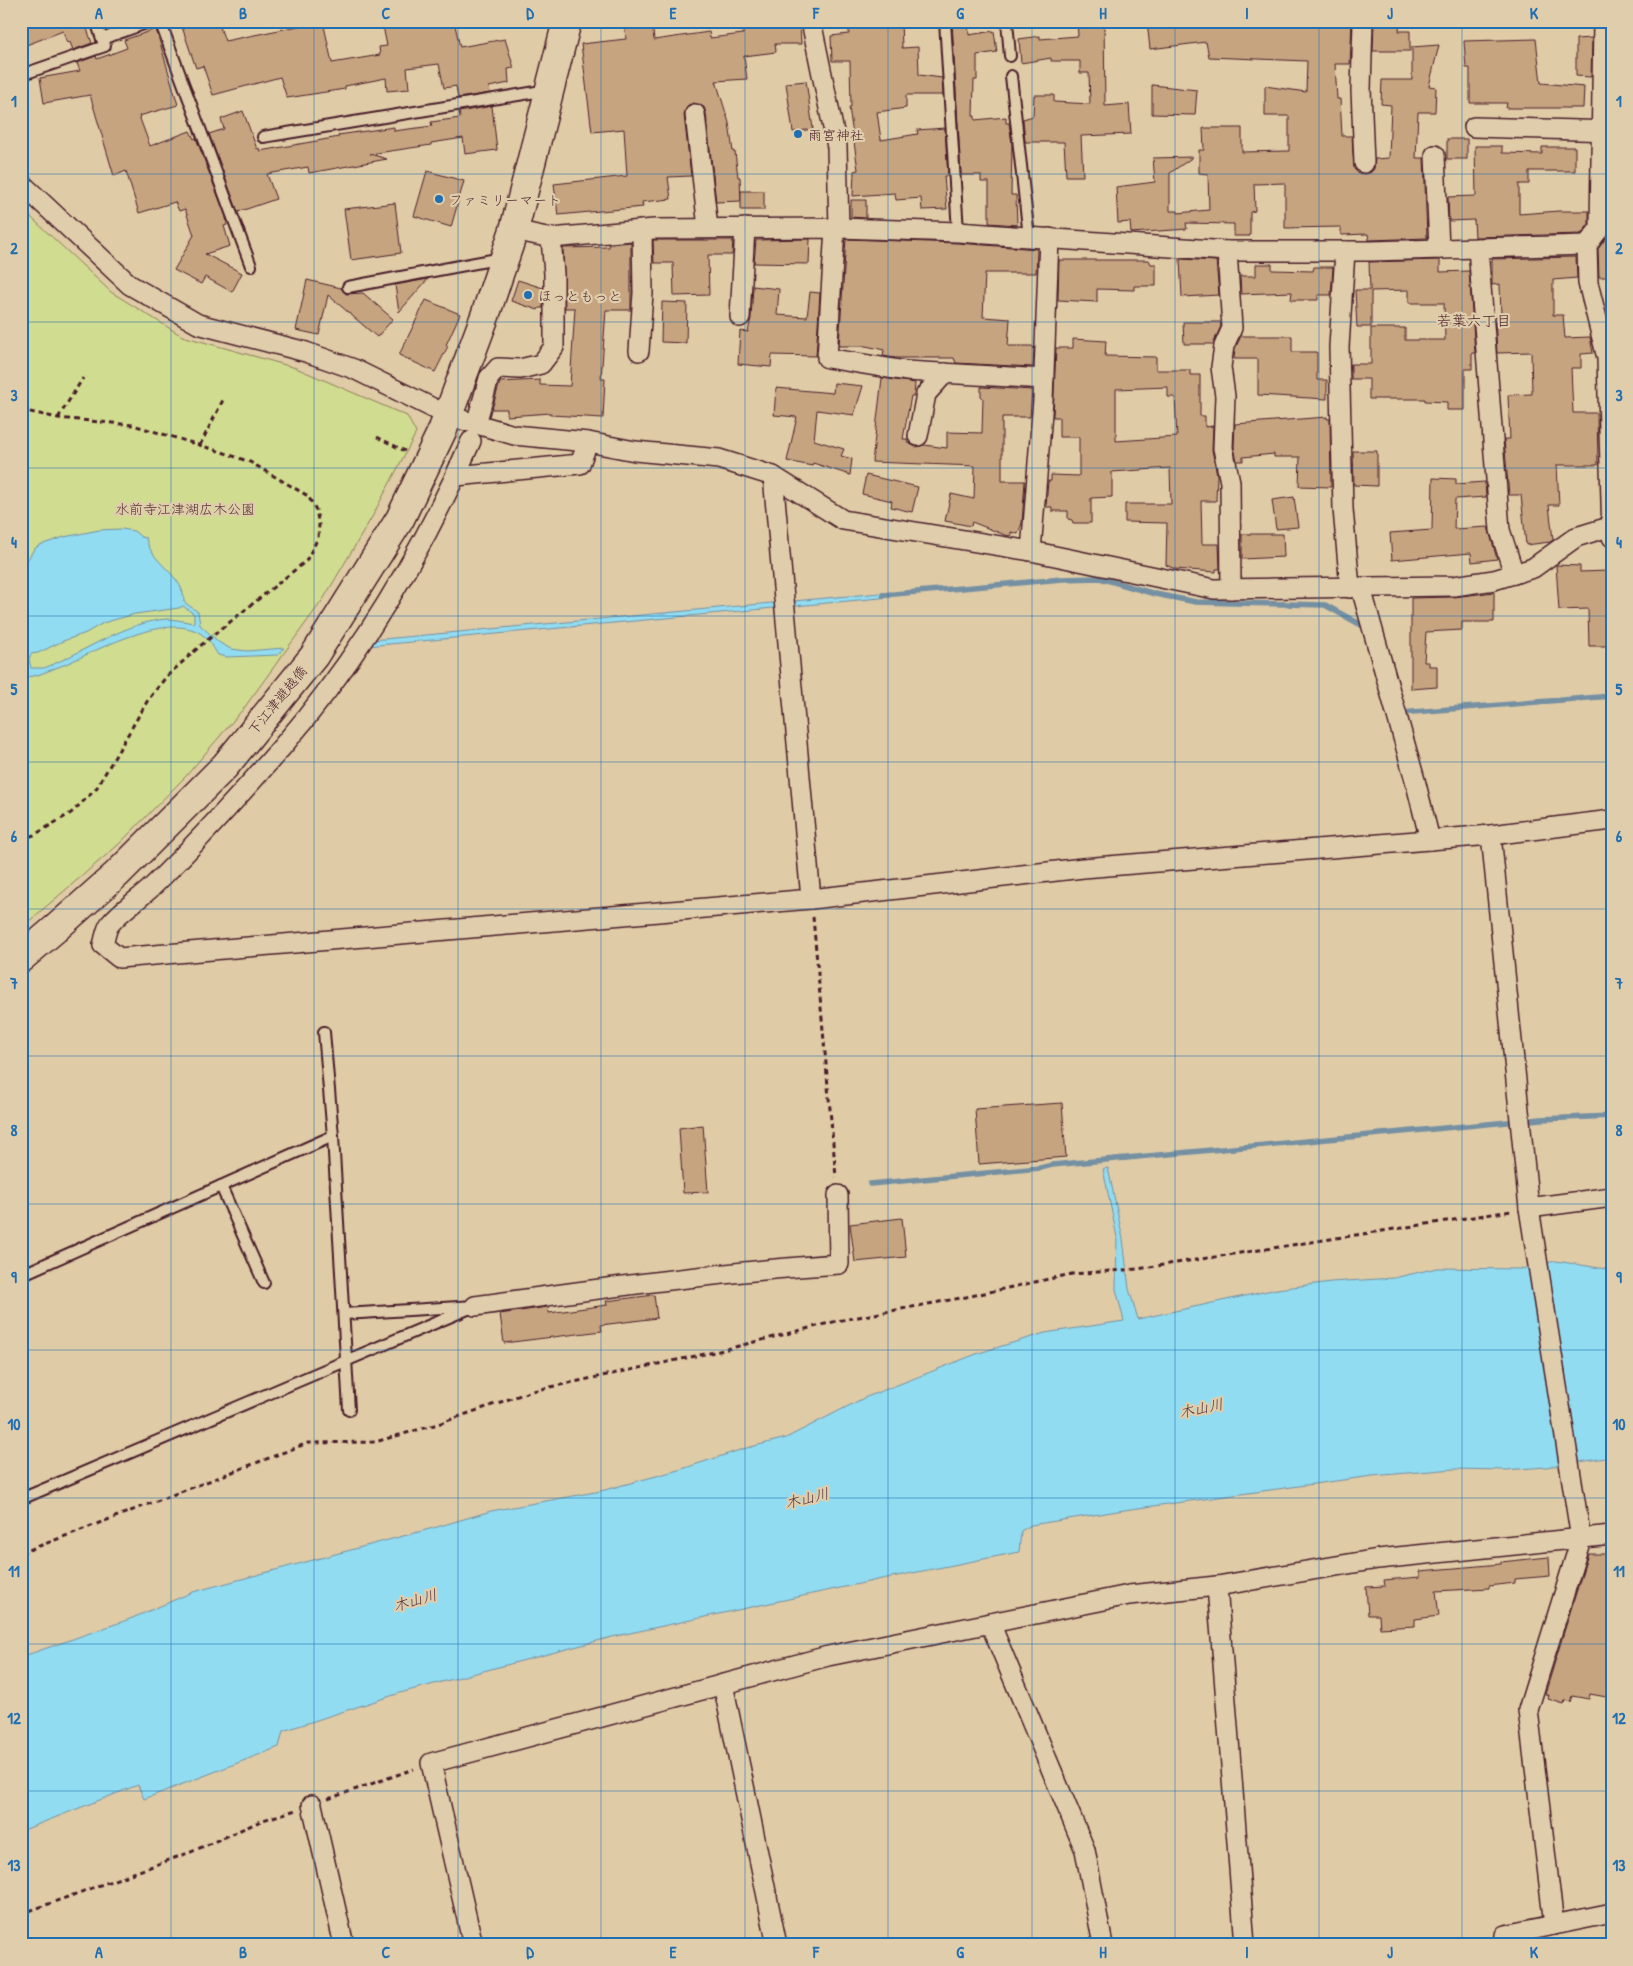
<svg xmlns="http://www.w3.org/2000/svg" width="1633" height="1966" font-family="'Patrick Hand','Klee One',sans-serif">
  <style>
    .green { fill: #d0dc8f; stroke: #8d7e5d }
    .water { fill: #91dcf1; stroke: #7590a2; fill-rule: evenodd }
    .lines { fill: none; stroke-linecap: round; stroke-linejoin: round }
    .stream { stroke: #7590a2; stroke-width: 5.5 }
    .building { fill: #c6a480; stroke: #4a1f2b; fill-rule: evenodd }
    .lane-casing { stroke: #4a1f2b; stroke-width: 14 }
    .street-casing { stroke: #4a1f2b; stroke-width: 22 }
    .secondary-casing { stroke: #4a1f2b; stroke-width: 31 }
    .path { stroke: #4a1f2b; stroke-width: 3; stroke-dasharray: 5 4; stroke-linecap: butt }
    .lane { stroke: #dfcdab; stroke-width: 10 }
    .street { stroke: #dfcdab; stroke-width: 19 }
    .secondary { stroke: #dfcdab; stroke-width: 28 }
    .secondary-bridge-casing { stroke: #4a1f2b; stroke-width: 31; stroke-linecap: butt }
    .secondary-bridge { stroke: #dfcdab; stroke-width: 28 }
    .grid { fill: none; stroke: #1f6fb2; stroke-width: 1; stroke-opacity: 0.55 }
    .poi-dot { fill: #1f6fb2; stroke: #dfcdab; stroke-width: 2 }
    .labels { text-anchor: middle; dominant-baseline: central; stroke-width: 4.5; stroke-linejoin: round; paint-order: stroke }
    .poi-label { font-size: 14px; fill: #4a1f2b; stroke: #dfcdab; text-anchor: start }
    .park-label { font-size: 14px; fill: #573235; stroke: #dfcdab }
    .street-label { font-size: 14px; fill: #4a1f2b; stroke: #dfcdab }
    .neighbourhood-label { font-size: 15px; fill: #4a1f2b; stroke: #dfcdab }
    .water-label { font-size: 15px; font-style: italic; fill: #51323f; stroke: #dfcdab }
    .neatline { fill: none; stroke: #1f6fb2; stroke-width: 2 }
    .grid-label { font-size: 16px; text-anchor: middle; font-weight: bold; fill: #1f6fb2 }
  </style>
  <rect width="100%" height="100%" fill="#dfcba6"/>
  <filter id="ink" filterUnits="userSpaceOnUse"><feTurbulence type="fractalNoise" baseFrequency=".02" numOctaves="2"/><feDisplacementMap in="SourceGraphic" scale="10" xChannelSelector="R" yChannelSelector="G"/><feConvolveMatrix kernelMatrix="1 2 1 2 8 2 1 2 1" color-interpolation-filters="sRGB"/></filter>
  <g filter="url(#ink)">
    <polygon class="green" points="21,208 111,292 182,336 296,368 407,416 416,433 372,517 324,598 244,708 186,776 118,845 21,928"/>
    <g class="water">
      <path d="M122 529 134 531 141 537 146 538C151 564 185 575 184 602L198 612 200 625 220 643 231 649 247 651 284 648 278 655 227 657 218 655C214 649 210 640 204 636 172 609 98 650 66 664 57 668 47 671 38 675L21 678V571L34 549 40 545 64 537 99 530ZM183 606 194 614V623C186 622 176 619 167 619 125 622 83 653 44 668H31L29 659 31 654 38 653 63 641 86 633 103 623 135 614 179 608Z"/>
      <polygon points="891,592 891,597 368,646 372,640"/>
      <polygon points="1108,1168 1123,1239 1129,1289 1138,1319 1277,1289 1331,1282 1394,1278 1437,1268 1521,1269 1556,1261 1612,1270 1612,1457 1546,1467 1506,1470 1454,1469 1372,1476 1124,1510 1031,1525 1021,1531 1019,1552 882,1579 616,1636 400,1693 283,1731 279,1747 144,1799 138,1785 21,1831 21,1657 130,1619 193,1592 437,1527 491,1511 601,1491 682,1469 743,1449 786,1438 864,1398 979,1353 1045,1333 1124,1321 1116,1289 1117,1237 1103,1169"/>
    </g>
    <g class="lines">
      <g class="stream">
        <polyline points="883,595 1062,579 1100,578 1155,594 1196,602 1325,605 1365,627 1366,631"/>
        <polyline points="1400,713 1612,696"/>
        <polyline points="870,1184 1040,1168 1052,1165 1541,1119 1612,1116"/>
      </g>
    </g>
    <g class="building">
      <polygon points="21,21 86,21 85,23 92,43 73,50 70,42 67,43 63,31 21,47"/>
      <polygon points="180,21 218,21 225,41 323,21 332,63 380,55 379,47 387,46 382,21 454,21 460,47 505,39 514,68 508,69 509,83 489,87 490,93 458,98 456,86 444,88 439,64 407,68 409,89 387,91 386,78 345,86 345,89 287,98 280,77 213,95 203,66 196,68"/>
      <polygon points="624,21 652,21 654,40 709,32 710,38 743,34 742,23 800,21 801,44 775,44 776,52 744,56 747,79 716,81 729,123 733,152 735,152 738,177 740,177 741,201 716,202 706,113 704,107 694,103 688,105 684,115 691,176 668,177 671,199 642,202 643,207 558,215 554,184 627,176 624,129 592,132 581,44 626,39"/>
      <polygon points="849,21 901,21 902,48 918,47 919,75 942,78 943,95 906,95 906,108 877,112 881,140 918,134 917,130 945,128 948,176 944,176 947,209 922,210 921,198 896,200 895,193 853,196 854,171 858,170 849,107 851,107 850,61 832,61 831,36 849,34"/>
      <polygon points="1077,21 1104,21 1105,106 1129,104 1131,134 1081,136 1083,176 1066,176 1064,142 1025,142 1023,119 1033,116 1034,95 1054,95 1054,102 1090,104 1089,73 1080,73 1080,61 1051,61 1051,58 1021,63 1019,39 1040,36 1040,39 1078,36"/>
      <polygon points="1147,21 1352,21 1350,64 1335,64 1337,99 1340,99 1342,136 1352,136 1354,169 1358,173 1364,174 1370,173 1374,169 1375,159 1389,158 1391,105 1381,104 1382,80 1412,80 1412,47 1439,45 1429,86 1436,87 1435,112 1418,112 1416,158 1424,158 1427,238 1369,240 1368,234 1341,235 1341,227 1285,228 1285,183 1254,184 1255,211 1250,212 1250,236 1234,236 1234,224 1186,223 1187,229 1131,233 1130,222 1118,223 1116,187 1155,182 1153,158 1193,157 1170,173 1170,211 1178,211 1178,213 1209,210 1208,174 1199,173 1199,150 1204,150 1203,128 1242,128 1242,152 1289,151 1289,116 1265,116 1265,86 1306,92 1307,61 1209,57 1206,42 1150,49"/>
      <polygon points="1374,21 1400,21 1399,31 1410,31 1410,51 1373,51"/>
      <polygon points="952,22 968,23 969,35 994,31 997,52 977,55 977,80 974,80 973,116 975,116 975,120 1006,117 1006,123 1009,123 1012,143 1011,195 1016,195 1017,225 989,223 989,182 981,182 981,175 961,175"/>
      <polygon points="156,29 178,105 139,116 150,146 190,131 194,139 196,138 226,217 227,225 224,226 230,246 205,254 242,273 232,292 205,277 201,284 174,270 194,235 185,209 179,211 175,202 139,213 126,171 114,176 90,95 44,103 40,78 80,71 77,63 96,56 97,59 127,48 124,40"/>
      <polygon points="1592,38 1591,77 1576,76 1576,39"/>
      <polygon points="1536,39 1541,83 1584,87 1583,108 1506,108 1507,103 1470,103 1470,68 1466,68 1464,41"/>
      <polygon points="806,81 813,129 793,132 786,83"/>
      <polygon points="1152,85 1197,90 1195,115 1152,114"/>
      <polygon points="492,106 497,150 465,154 463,138 431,143 431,145 370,154 387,159 309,173 308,167 267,174 276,199 238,212 209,134 224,129 221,119 243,111 257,149 259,148 260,151 339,137 338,135 394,127 394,131 432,126 431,122 460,118 459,112"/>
      <rect x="1447" y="139" width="20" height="20"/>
      <polygon points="1475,146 1502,146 1502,153 1542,154 1542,147 1575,147 1575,171 1529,171 1529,184 1519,184 1519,214 1559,211 1589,211 1589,224 1581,234 1475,237 1474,220 1449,221 1448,197 1476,196"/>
      <polygon points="427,171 464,181 451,227 414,216"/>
      <rect x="741" y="191" width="23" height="19"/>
      <polygon points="851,200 866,200 866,218 851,217"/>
      <polygon points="395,203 401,253 351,260 344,209"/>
      <polygon points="1612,211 1612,277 1599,277 1598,249 1609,234"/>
      <polygon points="810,239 809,264 754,263 756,240"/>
      <polygon points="846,239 957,243 1037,249 1036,273 985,273 983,317 1010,319 1008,346 1032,346 1034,348 1033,367 956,363 954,358 896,358 883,356 884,350 866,346 839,346"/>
      <polygon points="653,240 733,240 732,255 708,255 709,295 674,296 673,263 654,263"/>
      <polygon points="631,242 631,310 606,310 601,379 605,379 603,418 551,415 551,413 507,416 507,409 492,409 500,382 540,380 540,385 570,386 575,308 565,308 563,248 609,247 609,244"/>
      <polygon points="1576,257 1577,278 1553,280 1553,315 1563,315 1565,338 1590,337 1593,353 1581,354 1581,368 1571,368 1573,413 1597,413 1598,465 1557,465 1559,505 1549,505 1553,540 1550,542 1526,545 1521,495 1509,495 1504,439 1510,439 1508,395 1532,394 1531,352 1497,353 1495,317 1501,317 1500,284 1492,285 1492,259"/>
      <polygon points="1180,259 1216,261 1219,295 1182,297"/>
      <polygon points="1059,260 1149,260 1151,264 1156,264 1156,286 1134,286 1134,290 1097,289 1097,302 1058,300"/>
      <polygon points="1440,260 1440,272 1469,271 1475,353 1472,353 1472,369 1465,369 1465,410 1447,410 1447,402 1425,401 1425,399 1369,399 1369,379 1351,379 1351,364 1371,364 1371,328 1405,328 1405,340 1445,340 1444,303 1409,303 1409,290 1371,291 1371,327 1357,327 1355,290 1370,290 1369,262"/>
      <polygon points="1256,264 1272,264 1272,270 1313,271 1314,267 1333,267 1331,295 1318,295 1318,300 1291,300 1292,292 1241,294 1240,276 1256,276"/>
      <polygon points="428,279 399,312 395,285"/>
      <polygon points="307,280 341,288 346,294 363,293 393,319 377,337 328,295 319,335 296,330"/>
      <polygon points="518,280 543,288 543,308 539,308 538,310 511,301"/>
      <polygon points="753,286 779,289 777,315 807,317 810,292 820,293 816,356 772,355 771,367 738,364 740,331 748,332 751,318"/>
      <polygon points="426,300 460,314 446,345 448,346 435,372 399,355"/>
      <polygon points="662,302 687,303 686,343 661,342"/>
      <polygon points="1183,322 1220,322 1221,326 1213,344 1184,344"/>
      <polygon points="1241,336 1292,336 1292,352 1317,352 1317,380 1327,380 1327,399 1258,395 1258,359 1234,359 1235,349"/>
      <path d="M1073 339 1106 341 1105 356 1156 357V370H1190V375H1200V416H1205V427L1213 426 1212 450 1217 475 1216 501H1201L1202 544H1219L1220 569H1216V572L1175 569 1166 565 1167 523 1125 522V504H1171L1170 468 1112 472V497L1091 498V523H1073L1072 520 1068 519V511H1052V507H1046L1048 481H1051V475L1079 476V437H1059V417H1053L1056 348H1073ZM1168 387V397H1175L1177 437 1116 441V389Z"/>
      <polygon points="882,378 915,383 914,396 911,396 903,439 907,439 908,443 916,447 924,445 947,448 947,432 982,433 983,398 981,396 981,387 1032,390 1030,417 1002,417 1002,481 1025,481 1022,523 1018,534 1011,532 1011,536 1005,535 972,522 971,526 945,521 951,494 974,499 975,466 872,462"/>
      <polygon points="834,383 863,386 854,415 817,410 814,440 844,449 841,456 852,459 850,475 813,463 812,466 787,461 797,417 774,415 776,388 833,393"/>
      <polygon points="1327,417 1327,419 1330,419 1331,487 1299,486 1300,457 1274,457 1274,454 1243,457 1243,461 1237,461 1234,447 1235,424"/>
      <polygon points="1353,451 1377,451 1377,486 1354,485"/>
      <polygon points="866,475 918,487 912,512 891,507 892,501 862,494"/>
      <polygon points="1433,478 1456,479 1456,484 1485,482 1486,497 1455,499 1454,529 1488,527 1497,559 1472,562 1471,553 1392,560 1390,533 1432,530"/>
      <polygon points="1294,497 1298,527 1276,529 1272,500"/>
      <polygon points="1242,534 1283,534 1284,557 1242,559"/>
      <polygon points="1556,565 1580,566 1580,572 1608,571 1609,646 1589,646 1588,609 1559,610"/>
      <polygon points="1494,592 1494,622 1462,622 1462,630 1426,632 1424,662 1429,662 1429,666 1437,666 1437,687 1411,689 1411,598 1454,597"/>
      <polygon points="1062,1103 1066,1157 979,1164 975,1109"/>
      <polygon points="703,1125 708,1192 683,1193 679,1128"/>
      <polygon points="902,1218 906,1257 855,1262 850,1224"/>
      <polygon points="654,1295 657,1318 601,1325 602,1331 504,1343 500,1314 548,1307 549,1313 607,1305 606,1301"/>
      <polygon points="1588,1554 1612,1554 1612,1698 1590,1694 1589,1699 1572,1696 1570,1702 1565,1700 1564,1704 1548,1699 1549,1695 1545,1694"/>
      <polygon points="1549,1557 1550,1576 1515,1579 1515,1583 1489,1586 1489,1588 1436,1591 1439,1616 1415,1619 1415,1626 1380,1628 1379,1615 1368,1615 1366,1587 1385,1586 1384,1580 1420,1577 1420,1571 1501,1564 1501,1562"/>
    </g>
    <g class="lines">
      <g class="lane-casing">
        <g id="lane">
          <polyline points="96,21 102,39"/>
          <polyline points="160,21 251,266"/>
          <polyline points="945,21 958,232"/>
          <polyline points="1007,21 1010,56"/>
          <polyline points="21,75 105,46 102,39 152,21"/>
          <polyline points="1011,76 1029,237"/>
          <polyline points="263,137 548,90"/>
          <polyline points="348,287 502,258"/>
          <polyline points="333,1136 349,1410"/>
          <polyline points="221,1186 264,1283"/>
          <polyline points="21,1275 333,1136 324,1032"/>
          <polyline points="21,1499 475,1306 344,1314"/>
        </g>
      </g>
      <g class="street-casing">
        <g id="street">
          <polyline points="811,21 837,147 839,228"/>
          <polyline points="1363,21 1361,89 1364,163"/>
          <polyline points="1603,21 1600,228 1587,245 1588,283 1607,358 1612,537"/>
          <polyline points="695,114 708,228"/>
          <polyline points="1474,127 1612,131"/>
          <polyline points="1435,155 1439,249"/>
          <polyline points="21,183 130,285 198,324 306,352 354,369 449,416 514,435 588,442 635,451 719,459 773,476 843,520 1031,551 1214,589 1454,586 1494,580 1533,568 1576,537 1612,526"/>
          <polyline points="835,228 827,358 906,371 1044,379"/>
          <polyline points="514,230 551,238 654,229 839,228 958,232 1227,251 1371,251 1587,245"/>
          <polyline points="1478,248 1500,530 1514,574"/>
          <polyline points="1227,251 1232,328 1224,346 1221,367 1225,396 1223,448 1230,482 1231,589"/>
          <polyline points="1345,251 1339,347 1343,509 1350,588"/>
          <polyline points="740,317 745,228"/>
          <polyline points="639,351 643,293 642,230"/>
          <polyline points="478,417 489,378 498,368 520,369 541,364 554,347 554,274 551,238"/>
          <polyline points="918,436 926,394 945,373"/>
          <path d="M471 441C423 551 360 656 282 747 241 794 198 842 153 886 140 899 122 909 110 924 106 929 105 939 103 945L119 958 811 899 1083 868 1491 835 1612 820"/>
          <polyline points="456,476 580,464 588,442"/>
          <polyline points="773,476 811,899"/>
          <polyline points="1031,551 1043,400 1049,238"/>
          <polyline points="1361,588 1415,780 1430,840"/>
          <polyline points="1491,835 1529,1208 1581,1539 1528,1710 1554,1925"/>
          <polyline points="1529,1208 1612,1197"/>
          <path d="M475 1306C596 1289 717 1272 839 1264L838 1195"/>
          <polyline points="1217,1586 1245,1945"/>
          <polyline points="990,1623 1085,1850 1103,1945"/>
          <polyline points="723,1684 777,1945"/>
          <polyline points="312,1805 344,1945"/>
          <polyline points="473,1945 431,1763 828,1656 1129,1595 1217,1586 1378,1559 1612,1535"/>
          <polyline points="1504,1945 1505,1935 1612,1913"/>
        </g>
      </g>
      <g class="secondary-casing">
        <g id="secondary">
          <polyline points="443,429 485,316 514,230 567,21"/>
          <polyline points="21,958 55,929"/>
        </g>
      </g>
      <g class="path">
        <polyline points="21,410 58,418 133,425 222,452 250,462 308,496 316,510 319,525 318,538 306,561 200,646 166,677 148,700 96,789 71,813 34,835 21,839"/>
        <polyline points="58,418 83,378"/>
        <polyline points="377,437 405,451"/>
        <polyline points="200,445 223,400"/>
        <polyline points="813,917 836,1177"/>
        <polyline points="21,1553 308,1443 375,1442 438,1424 532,1391 719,1351 837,1321 966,1297 1072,1274 1137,1269 1511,1211"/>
        <polyline points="328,1799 414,1769"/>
        <polyline points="21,1914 191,1852 263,1820 296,1810"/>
      </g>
      <use href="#lane" class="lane"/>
      <use href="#street" class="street"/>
      <use href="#secondary" class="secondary"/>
      <g class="secondary-bridge-casing">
        <polyline id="secondary-bridge" points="55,929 117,874 225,766 314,656 400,519 443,429"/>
      </g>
      <use href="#secondary-bridge" class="secondary-bridge"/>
    </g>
  </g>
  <path class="grid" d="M171 21V1945M314 21V1945M458 21V1945M601 21V1945M745 21V1945M888 21V1945M1032 21V1945M1175 21V1945M1319 21V1945M1462 21V1945M21 174H1612M21 322H1612M21 468H1612M21 616H1612M21 762H1612M21 909H1612M21 1056H1612M21 1204H1612M21 1350H1612M21 1498H1612M21 1644H1612M21 1791H1612"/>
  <g class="poi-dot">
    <circle cx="798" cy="134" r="5"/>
    <circle cx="439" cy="199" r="5"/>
    <circle cx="528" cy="295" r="5"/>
  </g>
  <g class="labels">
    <g class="poi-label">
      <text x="808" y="134">雨宮神社</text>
      <text x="449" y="199">ファミリーマート</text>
      <text x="538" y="295">ほっともっと</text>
    </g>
    <g class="park-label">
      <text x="185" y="508">水前寺江津湖広木公園</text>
    </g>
    <g class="street-label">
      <text transform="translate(277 700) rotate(-51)">下江津避越僑</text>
    </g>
    <g class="neighbourhood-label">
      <text x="1474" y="320">若葉六丁目</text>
    </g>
    <g class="water-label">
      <text transform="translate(1201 1408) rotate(-12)">木山川</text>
      <text transform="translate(807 1498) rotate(-14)">木山川</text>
      <text transform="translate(415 1600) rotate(-16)">木山川</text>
    </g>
  </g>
  <rect width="1633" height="1966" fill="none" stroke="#dfcdab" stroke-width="55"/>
  <rect x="28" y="28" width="1578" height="1910" class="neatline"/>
  <g class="grid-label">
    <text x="99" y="19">A</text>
    <text x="243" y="19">B</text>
    <text x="386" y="19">C</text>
    <text x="530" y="19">D</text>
    <text x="673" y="19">E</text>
    <text x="816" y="19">F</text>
    <text x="960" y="19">G</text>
    <text x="1103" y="19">H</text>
    <text x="1247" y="19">I</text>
    <text x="1390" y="19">J</text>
    <text x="1534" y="19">K</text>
    <text x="14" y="107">1</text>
    <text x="1619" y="107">1</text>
    <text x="14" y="254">2</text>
    <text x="1619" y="254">2</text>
    <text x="14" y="401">3</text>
    <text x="1619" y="401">3</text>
    <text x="14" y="548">4</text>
    <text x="1619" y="548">4</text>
    <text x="14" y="695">5</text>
    <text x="1619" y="695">5</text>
    <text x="14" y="842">6</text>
    <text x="1619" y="842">6</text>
    <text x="14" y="989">7</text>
    <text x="1619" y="989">7</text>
    <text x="14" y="1136">8</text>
    <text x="1619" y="1136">8</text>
    <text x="14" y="1283">9</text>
    <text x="1619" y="1283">9</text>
    <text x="14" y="1430">10</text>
    <text x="1619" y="1430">10</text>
    <text x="14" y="1577">11</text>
    <text x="1619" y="1577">11</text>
    <text x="14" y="1724">12</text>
    <text x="1619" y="1724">12</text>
    <text x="14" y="1871">13</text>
    <text x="1619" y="1871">13</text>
    <text x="99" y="1958">A</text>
    <text x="243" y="1958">B</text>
    <text x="386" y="1958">C</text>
    <text x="530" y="1958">D</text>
    <text x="673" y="1958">E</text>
    <text x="816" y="1958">F</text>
    <text x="960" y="1958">G</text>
    <text x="1103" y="1958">H</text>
    <text x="1247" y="1958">I</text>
    <text x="1390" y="1958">J</text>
    <text x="1534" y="1958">K</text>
  </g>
</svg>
